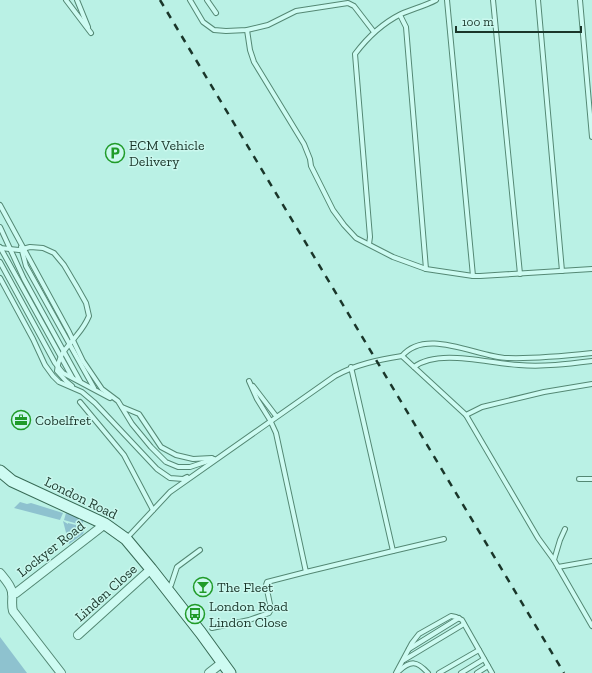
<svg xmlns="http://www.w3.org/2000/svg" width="592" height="673" font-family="'Zilla Slab',serif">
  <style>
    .green { fill: #8ec2cf }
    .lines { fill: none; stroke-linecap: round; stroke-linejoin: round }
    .lane-casing { stroke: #548874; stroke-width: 6 }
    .street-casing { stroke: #548874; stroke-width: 10 }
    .secondary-casing { stroke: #376a55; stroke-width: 13 }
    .lane { stroke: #cefbf2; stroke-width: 4 }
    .street { stroke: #cefbf2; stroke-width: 8 }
    .secondary { stroke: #cefbf2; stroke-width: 11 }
    .rail { stroke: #1a362a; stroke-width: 2.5; stroke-dasharray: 7 7; stroke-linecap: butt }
    .labels { text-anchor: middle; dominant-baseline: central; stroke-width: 3; stroke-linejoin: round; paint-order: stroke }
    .poi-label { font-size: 14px; fill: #1a362a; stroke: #caf8ee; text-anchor: start }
    .street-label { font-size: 14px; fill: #1a362a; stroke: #caf8ee }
  </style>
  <rect width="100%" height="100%" fill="#baf1e5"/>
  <g class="green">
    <polygon points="20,502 27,504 31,503 63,513 60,520 14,508"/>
    <polygon points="66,513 83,519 83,524 78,524 64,520"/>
    <polygon points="63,521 68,524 68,523 76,525 76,526 79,527 79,525 81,526 84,531 83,534 69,544"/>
    <polygon points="0,637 27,673 0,673"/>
  </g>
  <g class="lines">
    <g class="lane-casing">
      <g id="lane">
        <polyline points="66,0 91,33"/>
        <polyline points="77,0 88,27"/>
        <polyline points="190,0 203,22 214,30 226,31 247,30 268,25 296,11 348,3 354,6 374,32"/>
        <polyline points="207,0 216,13"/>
        <polyline points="447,0 473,276"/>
        <polyline points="493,0 520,274"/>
        <polyline points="538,0 562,271"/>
        <polyline points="580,0 592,137"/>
        <polyline points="400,15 406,27 426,269"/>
        <polyline points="247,30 250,50 254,62 304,144 310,159 311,166 333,210 344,225 356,238 393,257 426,269 473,276 480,276 592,269"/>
        <polyline points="0,205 69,332 83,361 102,389 118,401 132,424 151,447 166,462 178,467 190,467 214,459"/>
        <polyline points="0,227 24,279 80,381"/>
        <path d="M369 244 370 237 355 54C367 38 383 23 401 14 412 9 425 6 436 0"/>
        <polyline points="0,247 72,377"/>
        <polyline points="21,247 26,266 94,388"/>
        <path d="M0 248 19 250 30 247 43 248 54 253 64 265 77 287 86 303 89 316C86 323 82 329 77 335 67 348 59 353 57 371L66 381 72 386"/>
        <polyline points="0,262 55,363 63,373 110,398"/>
        <polyline points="0,278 33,339 45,365 53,376 59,382 82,392 95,403 157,469 170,478 183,479 187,477"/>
        <path d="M402 356C426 327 477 357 507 358 535 359 564 356 592 353"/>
        <path d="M414 367C439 348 490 364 519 365 543 367 568 364 592 361"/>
        <polyline points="249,381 257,399 270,420 276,433 306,572 393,551 351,367"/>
        <polyline points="253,386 276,416"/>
        <polyline points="80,402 124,455 153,510"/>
        <polyline points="122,407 139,414 161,447 176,455 193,459 212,458"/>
        <polyline points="466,415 538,538 554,560"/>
        <polyline points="579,479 592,479"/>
        <polyline points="565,529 560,540 554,560 592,626"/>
        <path d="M127 538 170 492 335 376C357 364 378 360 402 356L466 415 482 407 544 392 592 384"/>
        <polyline points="393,551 444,539"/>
        <polyline points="558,567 592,561"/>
        <polyline points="167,589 171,585 177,567 200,550"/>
        <polyline points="212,628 249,620 269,613 271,609 266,585 267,582 306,572"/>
        <polyline points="409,649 459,618"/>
        <polyline points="404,660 464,624"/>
        <path d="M399 671C411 660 417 661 428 673"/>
        <polyline points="396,673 412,643 419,634 451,616 456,617 462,620 492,673"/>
        <polyline points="439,673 479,650"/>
        <polyline points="461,673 484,659"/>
        <polyline points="477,673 488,666"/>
      </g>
    </g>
    <g class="street-casing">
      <g id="street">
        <path d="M0 573C4 578 11 585 12 592 13 598 11 604 13 611L61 673"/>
        <polyline points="12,593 16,593 105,524"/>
        <polyline points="78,635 151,569"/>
        <polyline points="209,673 223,662"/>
      </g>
    </g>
    <g class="secondary-casing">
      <polyline id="secondary" points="0,471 12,481 105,524 126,539 151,569 201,633 230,673"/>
    </g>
    <use href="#lane" class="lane"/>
    <use href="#street" class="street"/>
    <use href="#secondary" class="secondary"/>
    <polyline class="rail" points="160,0 564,673"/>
  </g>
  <defs>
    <g id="parking-ring" transform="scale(1)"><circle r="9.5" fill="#caf8ee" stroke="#209b29" stroke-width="1.5"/><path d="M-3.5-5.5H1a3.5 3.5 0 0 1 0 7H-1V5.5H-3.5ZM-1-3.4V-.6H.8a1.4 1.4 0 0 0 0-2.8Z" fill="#209b29"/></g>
    <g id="office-ring" transform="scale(1)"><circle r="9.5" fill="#caf8ee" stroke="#209b29" stroke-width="1.5"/><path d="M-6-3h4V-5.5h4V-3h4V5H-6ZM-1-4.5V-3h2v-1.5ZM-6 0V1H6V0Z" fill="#209b29"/></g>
    <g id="bar-ring" transform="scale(1)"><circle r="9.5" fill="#caf8ee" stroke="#209b29" stroke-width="1.5"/><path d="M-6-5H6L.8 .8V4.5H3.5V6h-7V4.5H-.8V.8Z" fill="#209b29"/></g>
    <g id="bus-ring" transform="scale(1)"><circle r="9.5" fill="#caf8ee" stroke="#209b29" stroke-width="1.5"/><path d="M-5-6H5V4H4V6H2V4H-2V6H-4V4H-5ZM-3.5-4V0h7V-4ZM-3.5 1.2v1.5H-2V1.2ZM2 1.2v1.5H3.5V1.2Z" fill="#209b29"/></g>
  </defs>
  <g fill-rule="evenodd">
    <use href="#parking-ring" x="115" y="153"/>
    <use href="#office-ring" x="21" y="420"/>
    <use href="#bar-ring" x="203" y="587"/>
    <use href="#bus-ring" x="195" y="614"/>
  </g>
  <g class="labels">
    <g class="poi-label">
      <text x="129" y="145">ECM Vehicle<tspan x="129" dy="16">Delivery</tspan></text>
      <text x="35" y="420">Cobelfret</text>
      <text x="217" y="587">The Fleet</text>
      <text x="209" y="606">London Road<tspan x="209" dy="16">Lindon Close</tspan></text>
    </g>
    <g class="street-label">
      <text transform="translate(81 498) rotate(26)">London Road</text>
      <text transform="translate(51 549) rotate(-38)">Lockyer Road</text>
      <text transform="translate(106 593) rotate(-42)">Linden Close</text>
    </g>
  </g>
  <path d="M456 26v6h125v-6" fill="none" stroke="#1a362a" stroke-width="2"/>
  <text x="462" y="26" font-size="12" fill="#1a362a" stroke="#caf8ee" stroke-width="3" paint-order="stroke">100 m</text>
</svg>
